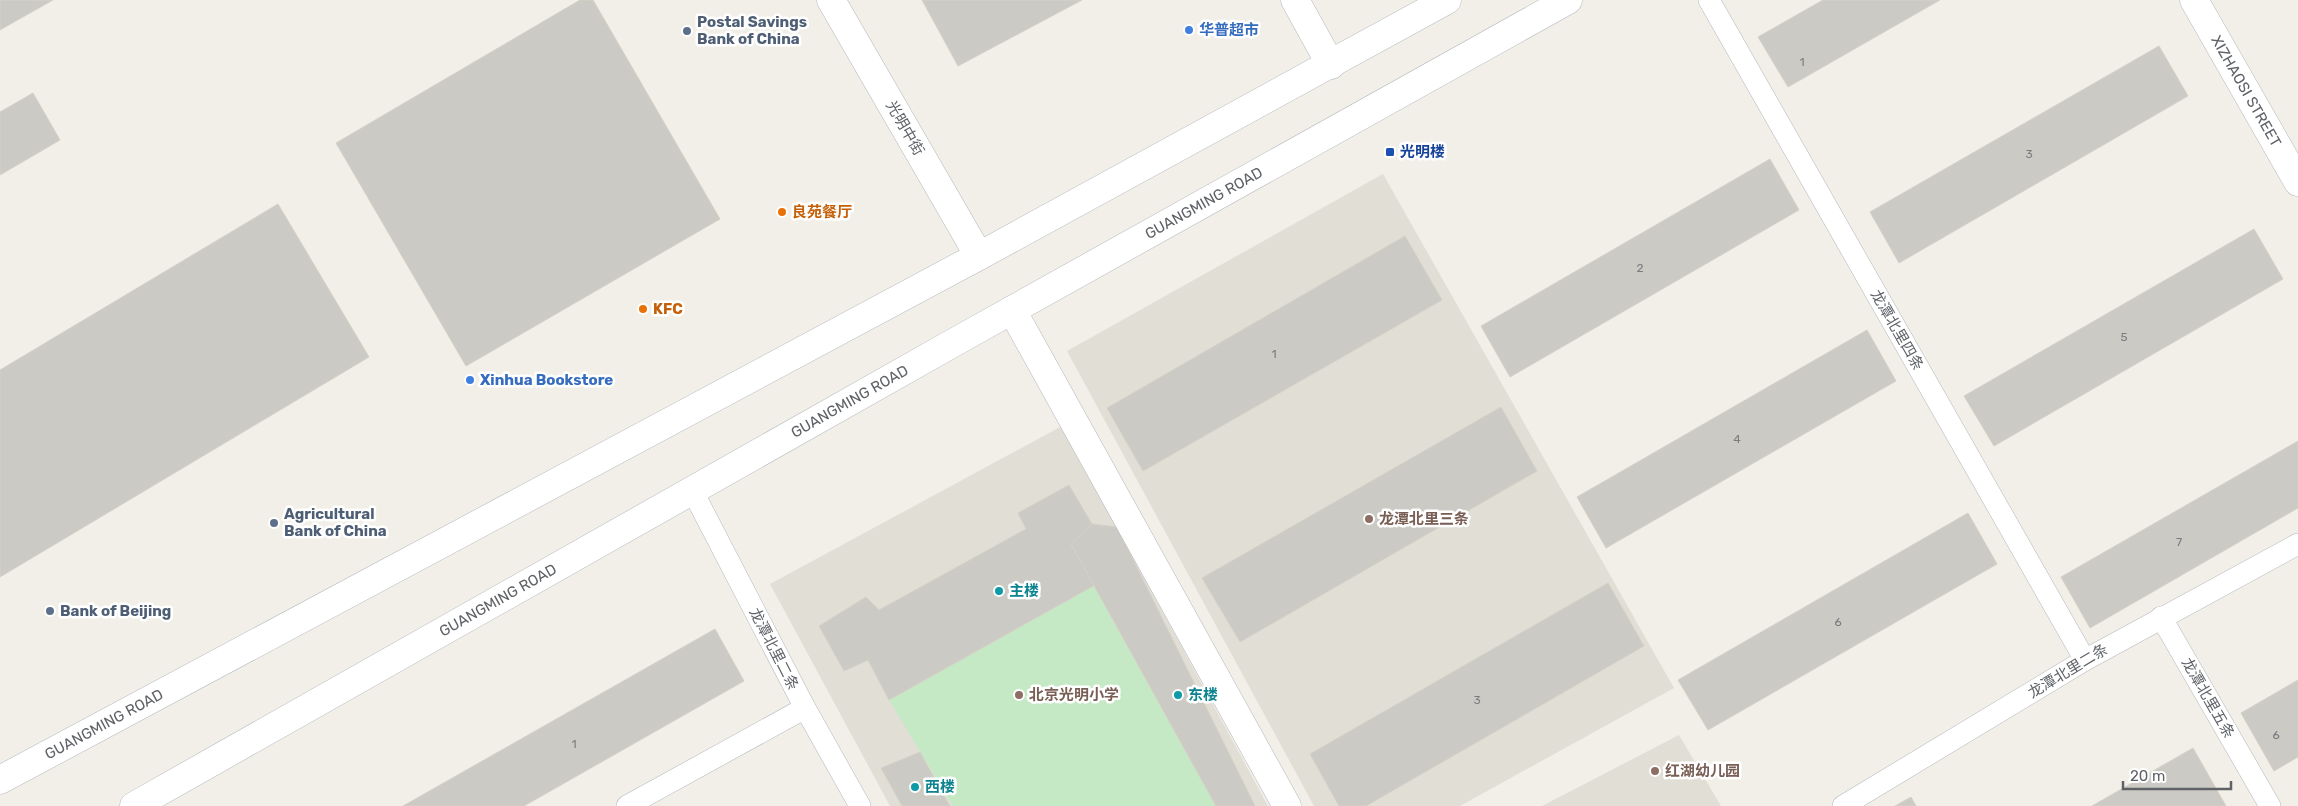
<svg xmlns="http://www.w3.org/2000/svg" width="2298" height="806" font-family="Rubik,'Noto Sans SC',sans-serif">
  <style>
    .education { fill: #e1ded6 }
    .green { fill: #c5e8c5 }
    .building { fill: #cccac5; stroke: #d6d1c6 }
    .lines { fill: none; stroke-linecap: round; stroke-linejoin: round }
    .lane-casing { stroke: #b5b8bc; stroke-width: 22 }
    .street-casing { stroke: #b5b8bc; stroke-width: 29 }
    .secondary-casing { stroke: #b6babf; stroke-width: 29 }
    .lane { stroke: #fff; stroke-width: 21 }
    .street { stroke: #fff; stroke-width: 28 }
    .secondary { stroke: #fff; stroke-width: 28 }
    .shop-dot { fill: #3f7fe0; stroke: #fff; stroke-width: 2 }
    .service-dot { fill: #5c6f8a; stroke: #fff; stroke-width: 2 }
    .transit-dot { fill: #1a4fb4; stroke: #fff; stroke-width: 2 }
    .food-dot { fill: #e8710a; stroke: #fff; stroke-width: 2 }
    .education-dot { fill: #8d6e63; stroke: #fff; stroke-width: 2 }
    .culture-dot { fill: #0f9aa8; stroke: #fff; stroke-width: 2 }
    .labels { text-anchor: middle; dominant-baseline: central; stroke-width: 5; stroke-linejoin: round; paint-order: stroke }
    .number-label { font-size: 12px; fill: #7a7d7f }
    .service-label { font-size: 15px; font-weight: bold; fill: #4e5e75; stroke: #fff; text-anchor: start }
    .shop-label { font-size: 15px; font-weight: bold; fill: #366cbe; stroke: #fff; text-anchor: start }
    .street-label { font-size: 15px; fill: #5f6368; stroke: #fff }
    .transit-label { font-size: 15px; font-weight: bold; fill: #164399; stroke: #fff; text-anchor: start }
    .food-label { font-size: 15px; font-weight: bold; fill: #c56008; stroke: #fff; text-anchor: start }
    .education-label { font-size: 15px; font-weight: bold; fill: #785e54; stroke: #fff; text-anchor: start }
    .culture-label { font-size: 15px; font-weight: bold; fill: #0d838f; stroke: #fff; text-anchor: start }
  </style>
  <rect width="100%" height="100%" fill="#f1efe8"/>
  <g class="education">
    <polygon points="1383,174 1674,688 1460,806 1314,806 1067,351"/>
    <polygon points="1062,426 1268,806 890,806 770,584"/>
    <polygon points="1679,735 1721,806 1542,806"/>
  </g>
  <polygon class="green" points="1095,585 1216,806 953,806 889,700"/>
  <g class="building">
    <polygon points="0,0 53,0 0,30"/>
    <polygon points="580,0 593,0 720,219 466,366 336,143"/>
    <polygon points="922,0 1082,0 958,66"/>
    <polygon points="1823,0 1940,0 1788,87 1758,37"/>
    <polygon points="2159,46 2188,96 1899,263 1870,212"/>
    <polygon points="33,93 60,140 0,175 0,112"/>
    <polygon points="1770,159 1799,210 1510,377 1481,326"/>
    <polygon points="278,204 369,357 0,577 0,370"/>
    <polygon points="2254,229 2283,279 1994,446 1964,396"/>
    <polygon points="1405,236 1442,300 1143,471 1107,408"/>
    <polygon points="1867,330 1896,381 1606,548 1577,497"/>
    <polygon points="1501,407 1537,471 1240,642 1202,578"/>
    <polygon points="2298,441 2298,508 2090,628 2061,577"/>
    <polygon points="1069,485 1092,524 1071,544 1095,585 889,700 868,660 844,671 819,626 866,597 879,610 1026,529 1018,513"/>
    <polygon points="1968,513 1997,564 1708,730 1678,680"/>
    <polygon points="1092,524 1117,527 1255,806 1216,806 1071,544"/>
    <polygon points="1608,583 1644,646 1366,806 1339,806 1310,754"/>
    <polygon points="715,629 744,681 524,806 403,806"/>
    <polygon points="2298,680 2298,757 2274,771 2241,713"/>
    <polygon points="2193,748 2226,806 2092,806"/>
    <polygon points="920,752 950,806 902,806 881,768"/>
    <polygon points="1911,797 1916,806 1895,806"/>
  </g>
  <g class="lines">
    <g class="lane-casing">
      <g id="lane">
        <polyline points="1709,0 2085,660"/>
        <polyline points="692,490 805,708 860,806"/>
        <polyline points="2161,617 2270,806"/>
        <polyline points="627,806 805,708"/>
        <polyline points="1843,806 2085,660 2298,544"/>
      </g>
    </g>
    <g class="street-casing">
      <g id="street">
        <polyline points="831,0 979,256"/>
        <polyline points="1295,0 1331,65"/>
        <polyline points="1012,310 1287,806"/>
      </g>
    </g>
    <g class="secondary-casing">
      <g id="secondary">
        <path id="s1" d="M2194 0 2298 182"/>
        <path id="s2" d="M0 780 979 256 1447 0"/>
        <path id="s3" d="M134 806 953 343 1568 0"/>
      </g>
    </g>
    <use href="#lane" class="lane"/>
    <use href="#street" class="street"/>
    <use href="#secondary" class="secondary"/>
  </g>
  <g class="shop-dot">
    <circle cx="1189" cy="30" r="5"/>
    <circle cx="470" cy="380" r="5"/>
  </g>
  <g class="service-dot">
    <circle cx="687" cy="31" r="5"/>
    <circle cx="274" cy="523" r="5"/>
    <circle cx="50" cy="611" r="5"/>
  </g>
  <rect class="transit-dot" x="1385" y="147" width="10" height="10" rx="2.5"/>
  <g class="food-dot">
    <circle cx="782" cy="212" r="5"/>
    <circle cx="643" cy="309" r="5"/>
  </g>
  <g class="education-dot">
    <circle cx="1369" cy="519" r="5"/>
    <circle cx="1019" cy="695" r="5"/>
    <circle cx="1655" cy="771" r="5"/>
  </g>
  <g class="culture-dot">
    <circle cx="999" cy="591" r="5"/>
    <circle cx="1178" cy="695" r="5"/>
    <circle cx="915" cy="787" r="5"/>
  </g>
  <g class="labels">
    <g class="number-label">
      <text x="1802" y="62">1</text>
      <text x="2029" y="154">3</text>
      <text x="1640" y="268">2</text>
      <text x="2124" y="337">5</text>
      <text x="1274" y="354">1</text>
      <text x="1737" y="439">4</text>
      <text x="2179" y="542">7</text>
      <text x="1838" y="622">6</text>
      <text x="1477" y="700">3</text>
      <text x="2276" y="735">6</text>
      <text x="574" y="744">1</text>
    </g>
    <g class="service-label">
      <text x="697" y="22">Postal Savings<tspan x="697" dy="17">Bank of China</tspan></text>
      <text x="284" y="514">Agricultural<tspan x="284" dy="17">Bank of China</tspan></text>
      <text x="60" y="611">Bank of Beijing</text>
    </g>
    <g class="shop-label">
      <text x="1199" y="30">华普超市</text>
      <text x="480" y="380">Xinhua Bookstore</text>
    </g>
    <g class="street-label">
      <text stroke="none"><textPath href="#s1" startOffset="105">XIZHAOSI STREET</textPath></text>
      <text transform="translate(905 128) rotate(60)">光明中街</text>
      <text stroke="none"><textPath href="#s3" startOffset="1228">GUANGMING ROAD</textPath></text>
      <text transform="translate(1897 330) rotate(60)">龙潭北里四条</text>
      <text stroke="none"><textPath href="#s3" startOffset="822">GUANGMING ROAD</textPath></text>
      <text stroke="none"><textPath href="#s3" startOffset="418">GUANGMING ROAD</textPath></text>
      <text transform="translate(774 649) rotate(63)">龙潭北里二条</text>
      <text transform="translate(2068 671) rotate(-31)">龙潭北里二条</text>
      <text transform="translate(2208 698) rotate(60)">龙潭北里五条</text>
      <text stroke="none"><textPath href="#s2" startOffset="118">GUANGMING ROAD</textPath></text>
    </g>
    <g class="transit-label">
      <text x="1400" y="152">光明楼</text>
    </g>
    <g class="food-label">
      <text x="792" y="212">良苑餐厅</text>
      <text x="653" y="309">KFC</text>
    </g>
    <g class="education-label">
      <text x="1379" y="519">龙潭北里三条</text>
      <text x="1029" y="695">北京光明小学</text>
      <text x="1665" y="771">红湖幼儿园</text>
    </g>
    <g class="culture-label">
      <text x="1009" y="591">主楼</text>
      <text x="1188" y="695">东楼</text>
      <text x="925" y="787">西楼</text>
    </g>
  </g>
  <path d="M2123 781v8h108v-8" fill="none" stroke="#5f6368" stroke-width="2.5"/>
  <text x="2130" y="781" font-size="15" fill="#5f6368" stroke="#ffffff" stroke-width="4" paint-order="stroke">20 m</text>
</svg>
